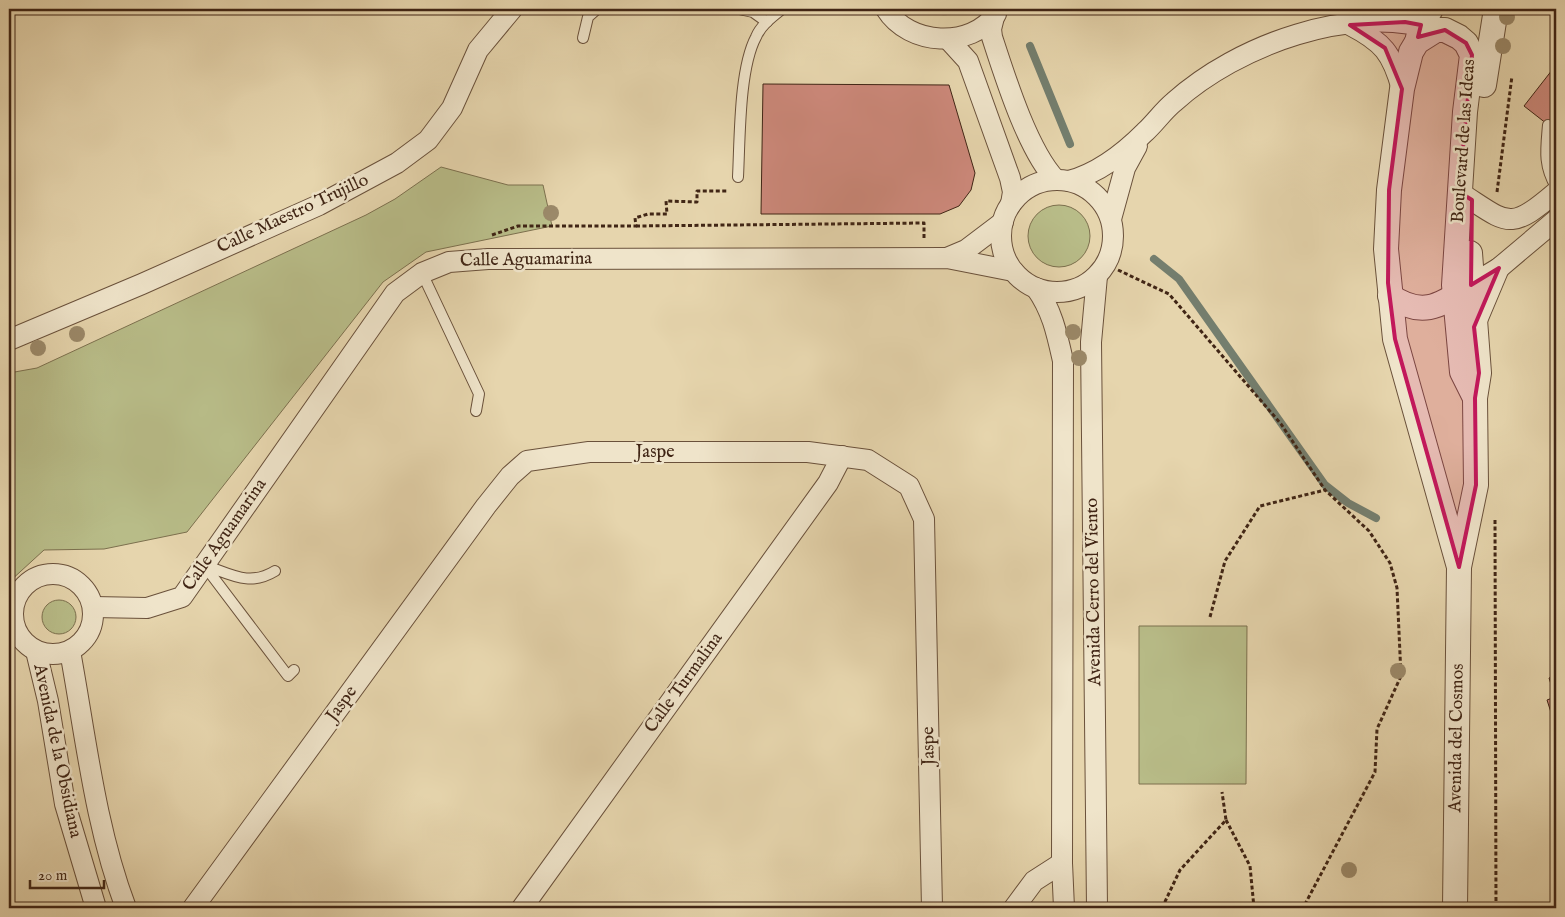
<svg xmlns="http://www.w3.org/2000/svg" width="1565" height="917" font-family="'IM FELL English',serif">
  <style>
    .green { fill: #b8bc88; stroke: #7c704e }
    .lines { fill: none; stroke-linecap: round; stroke-linejoin: round }
    .stream { stroke: #747e6e; stroke-width: 8 }
    .building { fill: #cc887a; stroke: #402515 }
    .service-casing { stroke: #6a513b; stroke-width: 12 }
    .minor-casing { stroke: #6a513b; stroke-width: 22 }
    .tertiary-casing { stroke: #6a513b; stroke-width: 26 }
    .path { stroke: #402515; stroke-width: 3; stroke-dasharray: 4 2.5; stroke-linecap: butt }
    .service { stroke: #efe4ca; stroke-width: 10 }
    .minor { stroke: #efe4ca; stroke-width: 20 }
    .tertiary { stroke: #efe4ca; stroke-width: 24 }
    .tree { fill: #9b8969 }
    .marked { fill: #c2185b; fill-opacity: 0.2; stroke: #c2185b; stroke-width: 4; stroke-linejoin: round }
    .labels { text-anchor: middle; dominant-baseline: central; stroke-width: 5; stroke-linejoin: round; paint-order: stroke }
    .street-label { font-size: 18px; fill: #402515; stroke: #efe4ca }
  </style>
  <rect width="100%" height="100%" fill="#e6d5ad"/>
  <filter id="stains"><feTurbulence type="fractalNoise" baseFrequency=".004" numOctaves="4"/><feColorMatrix values="0 0 0 0 .2 0 0 0 0 .09 0 0 0 0 .02 0 0 0 .5 -.17"/></filter>
  <radialGradient id="worn" r=".72"><stop offset=".6" stop-color="#630" stop-opacity="0"/><stop offset="1" stop-color="#630" stop-opacity=".3"/></radialGradient>
  <g class="green">
    <path d="M921 9H966C951 17 936 16 921 9Z"/>
    <polygon points="441,167 508,185 543,185 552,226 426,252 383,282 187,532 104,549 44,550 9,582 9,373 37,368 366,215 395,199"/>
    <circle cx="1059" cy="236" r="31"/>
    <circle cx="59" cy="617" r="17"/>
    <polygon points="1139,626 1247,626 1246,784 1139,784"/>
  </g>
  <g class="lines">
    <g class="stream">
      <polyline points="1030,46 1070,144"/>
      <polyline points="1154,259 1179,279 1325,485 1348,503 1376,518"/>
    </g>
  </g>
  <g class="building">
    <polygon points="1556,65 1556,131 1524,106"/>
    <polygon points="763,84 949,85 975,173 971,190 959,206 940,214 761,214"/>
    <polygon points="1556,669 1556,728 1547,700 1555,697 1549,678 1554,676 1552,670"/>
  </g>
  <g class="lines">
    <g class="service-casing">
      <g id="service">
        <polyline points="739,9 753,12 767,22"/>
        <polyline points="1365,16 1382,9"/>
        <polyline points="583,38 588,17 597,9"/>
        <path d="M1548 125C1546 149 1543 165 1556 187"/>
        <path d="M738 177C740 138 739 69 756 37 761 25 772 17 782 9"/>
        <polyline points="422,273 479,394 476,411"/>
        <path d="M275 571C249 587 231 574 204 565L288 676 294 670"/>
      </g>
    </g>
    <g class="minor-casing">
      <g id="minor">
        <path d="M886 9C909 46 971 49 996 14"/>
        <path d="M994 17 991 29 992 37C1005 77 1028 151 1056 180"/>
        <path d="M1350 25C1383 42 1392 53 1402 89"/>
        <polyline points="948,39 968,61 1010,178 1013,192 1011,204"/>
        <circle cx="1057" cy="236" r="56"/>
        <path d="M1069 181C1099 173 1123 154 1145 132 1155 123 1163 111 1174 102 1237 45 1352 3 1435 30"/>
        <path d="M1459 192C1508 223 1508 233 1556 192"/>
        <polyline points="1111,219 1125,168 1137,146"/>
        <polyline points="947,258 966,250 1003,222"/>
        <polyline points="1097,276 1091,342 1097,908"/>
        <polyline points="1471,285 1499,268 1556,220"/>
        <path d="M1036 288C1052 310 1057 334 1063 361L1062 863 1064 908"/>
        <polyline points="1475,325 1499,268"/>
        <polyline points="9,340 142,284 319,205 397,163 428,140 452,108 478,50 512,9"/>
        <circle cx="53" cy="614" r="40"/>
        <polyline points="93,607 147,608 182,597 395,293 422,273 449,262 488,259 947,258 1013,271"/>
        <polyline points="36,651 48,701 65,804 96,908"/>
        <path d="M70 651C86 738 95 826 126 908"/>
        <polyline points="193,908 486,506 510,476 527,461 589,452 808,452 868,460 909,486 924,519 932,908"/>
        <polyline points="522,908 828,483 842,456"/>
        <polyline points="1014,908 1034,881 1062,863"/>
      </g>
    </g>
    <g class="tertiary-casing">
      <g id="tertiary">
        <polyline points="1417,42 1421,25 1431,9"/>
        <polyline points="1484,85 1496,9"/>
        <path d="M1390 296C1421 317 1438 307 1466 289"/>
        <polyline points="1459,567 1395,339 1386,249 1389,190 1402,89 1411,52 1417,42 1436,30 1445,30 1459,37 1466,43 1472,55 1465,112 1454,285 1462,372 1475,398"/>
        <polyline points="1455,908 1459,567 1476,485 1475,398 1479,373 1470,253"/>
      </g>
    </g>
    <g class="path">
      <polyline points="1497,192 1512,76"/>
      <polyline points="636,226 924,223 924,238"/>
      <polyline points="492,235 518,226 636,226 635,218 648,214 667,214 666,201 697,202 697,191 727,191"/>
      <polyline points="1118,270 1169,294 1281,424 1325,490 1369,531 1390,563 1397,588 1401,676 1377,729 1375,772 1303,908"/>
      <polyline points="1495,520 1496,908"/>
      <polyline points="1210,617 1225,561 1260,506 1325,490"/>
      <polyline points="1226,820 1250,866 1254,908"/>
      <polyline points="1162,908 1180,870 1226,820 1222,792"/>
    </g>
    <use href="#service" class="service"/>
    <use href="#minor" class="minor"/>
    <use href="#tertiary" class="tertiary"/>
  </g>
  <g class="tree">
    <circle cx="1507" cy="17" r="8"/>
    <circle cx="1503" cy="46" r="8"/>
    <circle cx="551" cy="213" r="8"/>
    <circle cx="1073" cy="332" r="8"/>
    <circle cx="77" cy="334" r="8"/>
    <circle cx="38" cy="348" r="8"/>
    <circle cx="1079" cy="358" r="8"/>
    <circle cx="1398" cy="671" r="8"/>
    <circle cx="1349" cy="870" r="8"/>
  </g>
  <path class="marked" d="M1405 22 1421 25 1418 37 1445 30 1466 43 1472 55 1459 192 1472 200 1471 285 1499 268 1474 327 1479 373 1475 398 1476 485 1459 567 1395 339 1388 283 1389 190 1402 89 1385 48 1350 25Z"/>
  <g class="labels">
    <g class="street-label">
      <text transform="translate(1464 141) rotate(-86)">Boulevard de las Ideas</text>
      <text transform="translate(293 214) rotate(-25)">Calle Maestro Trujillo</text>
      <text transform="translate(526 260) rotate(-1)">Calle Aguamarina</text>
      <text x="655" y="452">Jaspe</text>
      <text transform="translate(225 535) rotate(-55)">Calle Aguamarina</text>
      <text transform="translate(1094 592) rotate(-91)">Avenida Cerro del Viento</text>
      <text transform="translate(684 683) rotate(-54)">Calle Turmalina</text>
      <text transform="translate(342 704) rotate(-54)">Jaspe</text>
      <text transform="translate(1457 738) rotate(-89)">Avenida del Cosmos</text>
      <text transform="translate(929 746) rotate(-91)">Jaspe</text>
      <text transform="translate(57 751) rotate(78)">Avenida de la Obsidiana</text>
    </g>
  </g>
  <rect width="1565" height="917" fill="none" stroke="#e6d5ad" stroke-width="30"/>
  <rect x="10" y="10" width="1545" height="897" fill="none" stroke="#402515" stroke-width="2.5"/>
  <rect x="15" y="15" width="1535" height="887" fill="none" stroke="#402515"/>
  <path d="M30 880v8h74v-8" fill="none" stroke="#402515" stroke-width="2.5"/>
  <text x="38" y="880" font-size="15" fill="#402515" stroke="#efe4ca" stroke-width="4" paint-order="stroke">20 m</text>
  <rect width="100%" height="100%" filter="url(#stains)"/>
  <rect width="100%" height="100%" fill="url(#worn)"/>
</svg>
